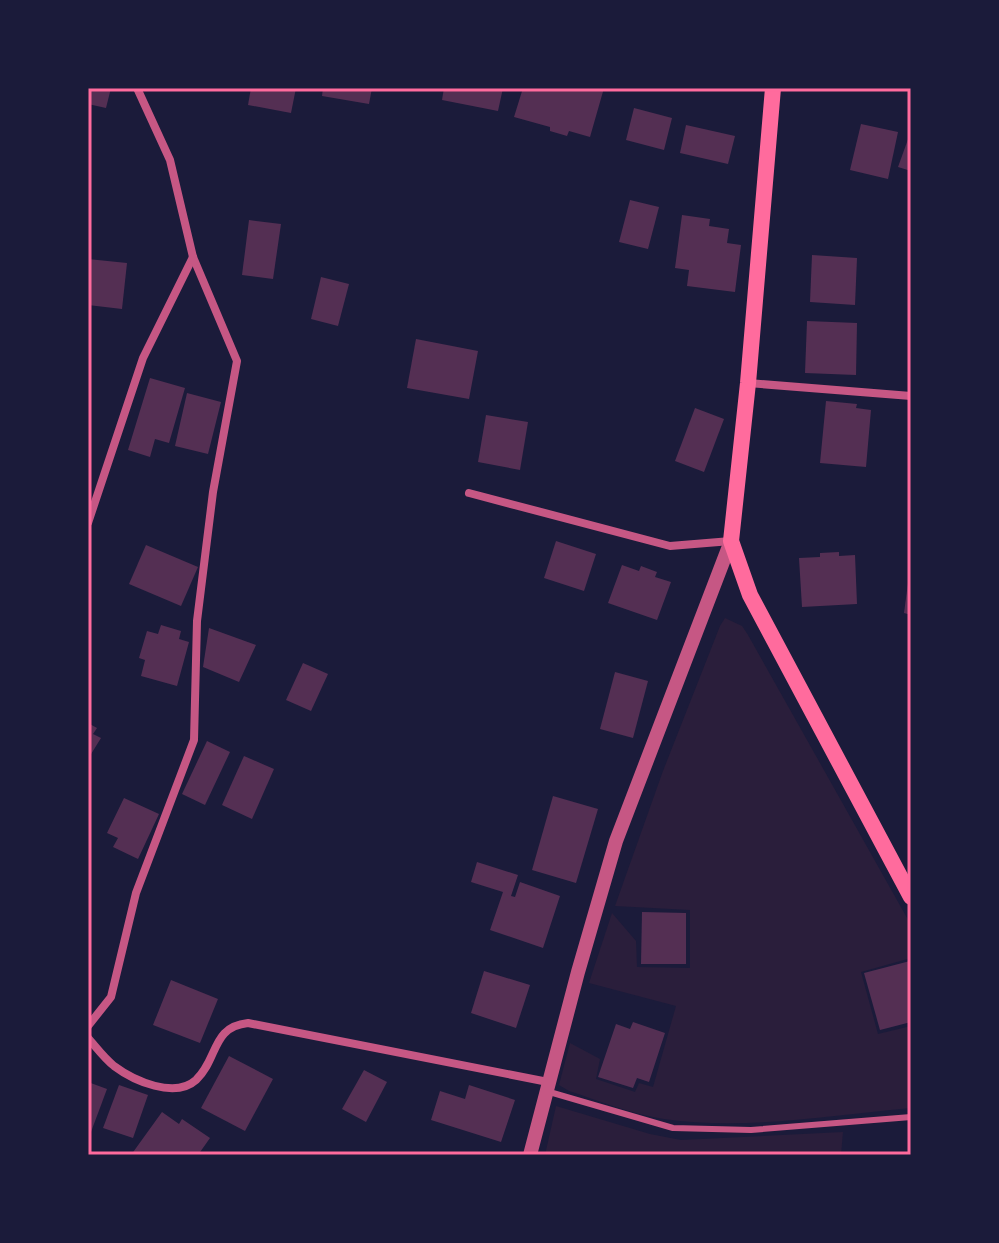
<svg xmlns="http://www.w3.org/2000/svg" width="999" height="1243" font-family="Commissioner,sans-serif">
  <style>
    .green { fill: #2a1e3b }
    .building { fill: #542f53 }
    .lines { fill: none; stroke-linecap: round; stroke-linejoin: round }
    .service { stroke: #c65784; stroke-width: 6 }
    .minor { stroke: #c65784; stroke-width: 8 }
    .tertiary { stroke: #c65784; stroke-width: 14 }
    .secondary { stroke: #ff6b9d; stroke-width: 16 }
    .neatline { fill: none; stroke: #ff6b9d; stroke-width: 3 }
  </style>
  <rect width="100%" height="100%" fill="#1b1b3a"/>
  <g class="green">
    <path d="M725 618 742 626 748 635 911 925V958L861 972 878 1034 911 1026V1108C830 1115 745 1131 664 1119 631 1114 600 1101 569 1091L559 1085 570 1043 600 1059 596 1079 635 1092 639 1083 653 1087 676 1006 589 983 612 913 636 941 637 967 690 968V910L615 906 663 771 720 626Z"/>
    <polygon points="556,1106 650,1134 681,1140 843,1132 841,1155 545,1155"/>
  </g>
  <g class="building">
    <polygon points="88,88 111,88 106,108 88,104"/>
    <polygon points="251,88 296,88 291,113 248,105"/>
    <polygon points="323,88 372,88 369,104 322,96"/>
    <polygon points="444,88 503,88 498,111 442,100"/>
    <polygon points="523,88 604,88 590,137 569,131 567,136 550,131 550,127 514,117"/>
    <polygon points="634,108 672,118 664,150 626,140"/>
    <polygon points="861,124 898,132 888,179 850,170"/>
    <polygon points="686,125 735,136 728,164 680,153"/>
    <polygon points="911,131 911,171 898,167"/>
    <polygon points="630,200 659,207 648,249 619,242"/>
    <polygon points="682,215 710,219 709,226 729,229 727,243 741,245 735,292 687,286 689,270 675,268"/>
    <polygon points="249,220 281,224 273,279 242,275"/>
    <polygon points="812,255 857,258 855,305 810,302"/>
    <polygon points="88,259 127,263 122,309 88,305"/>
    <polygon points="321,277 349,284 338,326 311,319"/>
    <polygon points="807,321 857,323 856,375 805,373"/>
    <polygon points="416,339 478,351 469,399 407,388"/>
    <polygon points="150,378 185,388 169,443 155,439 150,457 128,450"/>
    <polygon points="187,393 221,402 208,454 175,446"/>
    <polygon points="826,401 857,404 856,408 871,410 866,467 820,463"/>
    <polygon points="695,408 724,419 704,472 675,461"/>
    <polygon points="486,415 528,422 520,470 478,462"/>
    <polygon points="556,541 596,554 584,591 544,578"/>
    <polygon points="146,545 198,567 181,606 129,584"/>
    <polygon points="839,552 839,556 855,555 857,604 802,607 799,558 820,557 820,553"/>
    <polygon points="622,565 639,571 641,566 657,572 655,577 671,582 657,620 608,603"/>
    <polygon points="910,568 911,568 911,615 904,613"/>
    <polygon points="161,625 181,631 179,639 189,642 177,686 141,676 145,660 139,658 147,631 158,634"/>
    <polygon points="209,628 256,645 239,682 203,667"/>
    <polygon points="303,663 328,674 311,711 286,700"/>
    <polygon points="615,672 648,681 633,738 600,729"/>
    <polygon points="88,723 97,728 93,734 101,738 88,759"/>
    <polygon points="207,741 230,752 205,805 182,794"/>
    <polygon points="244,756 274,769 252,819 222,805"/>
    <polygon points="553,796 598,809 576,883 532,870"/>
    <polygon points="124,798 159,814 138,859 113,847 118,838 107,833"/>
    <polygon points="477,862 518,875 511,896 515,897 520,882 560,896 543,948 490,930 503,892 471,882"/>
    <polygon points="642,912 686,913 686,964 641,964"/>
    <polygon points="910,961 911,1022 880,1030 864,973"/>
    <polygon points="484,971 530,985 516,1028 471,1013"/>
    <polygon points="171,980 218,999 200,1043 153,1025"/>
    <polygon points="633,1022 665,1033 649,1082 637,1078 633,1088 598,1077 616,1024 630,1029"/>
    <polygon points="229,1056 273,1079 245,1131 201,1108"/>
    <polygon points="364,1070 387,1082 366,1122 342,1109"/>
    <polygon points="88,1082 107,1089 88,1140"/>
    <polygon points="119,1085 148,1095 133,1138 103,1128"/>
    <polygon points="469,1085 515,1100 501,1142 431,1120 440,1091 465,1099"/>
    <polygon points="162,1112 179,1124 182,1119 210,1138 198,1155 131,1155"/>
  </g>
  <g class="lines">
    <polyline class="service" points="546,1091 673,1128 751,1130 911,1117"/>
    <g class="minor">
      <polyline points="748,383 911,396"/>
      <polyline points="469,493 670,546 731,541"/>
      <polyline points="88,523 143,358 193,257"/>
      <polyline points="88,1026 111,997 136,893 194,740 197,621 213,492 237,361 193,257 170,160 137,88"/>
      <path d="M88 1038C96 1047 104 1058 114 1066 134 1081 175 1099 196 1080 219 1058 211 1027 248 1023L548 1082"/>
    </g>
    <polyline class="tertiary" points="530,1155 578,972 616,841 731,541"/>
    <polyline class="secondary" points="773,88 748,383 731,541 750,595 911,897"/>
  </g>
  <rect width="999" height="1243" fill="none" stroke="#1b1b3a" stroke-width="180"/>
  <rect x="90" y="90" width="819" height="1063" class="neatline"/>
</svg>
